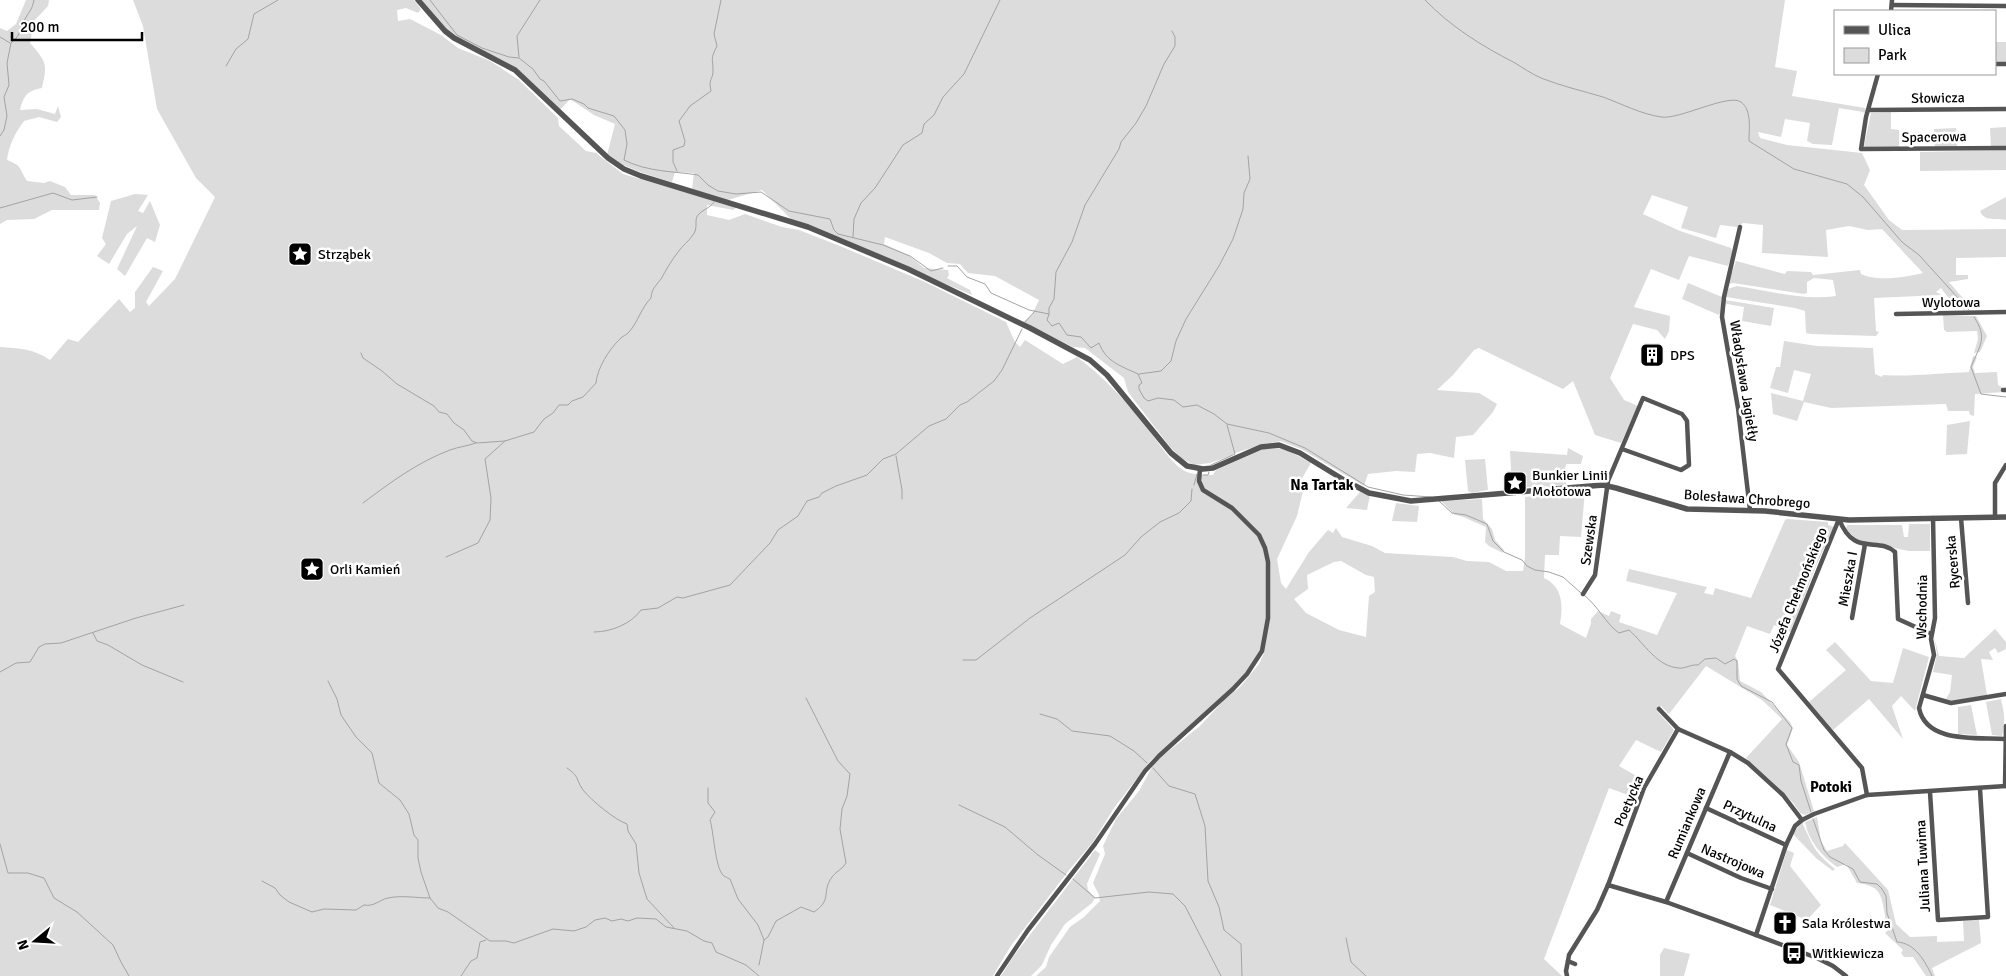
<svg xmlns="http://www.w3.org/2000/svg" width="2006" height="976" font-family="Signika,sans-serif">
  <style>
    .green { fill: #dcdcdc; fill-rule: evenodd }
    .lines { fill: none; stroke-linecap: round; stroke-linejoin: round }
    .stream { stroke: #a3a3a3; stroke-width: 1 }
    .minor { stroke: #555; stroke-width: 4.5 }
    .tertiary { stroke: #555; stroke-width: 5.5 }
    .labels { text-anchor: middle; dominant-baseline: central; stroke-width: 5; stroke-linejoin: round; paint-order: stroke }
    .street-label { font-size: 14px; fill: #000; stroke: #fff }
    .poi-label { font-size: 14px; fill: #000; stroke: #fff; text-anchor: start }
    .neighbourhood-label { font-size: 15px; font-weight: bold; fill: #000; stroke: #fff }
  </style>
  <rect width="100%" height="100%" fill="#fff"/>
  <g class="green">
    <path d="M26 0H49L48 6 34 21 30 43C46 62 48 63 42 88 27 91 24 95 20 110L37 109 55 114 58 106 61 117 57 122 39 117 24 121C15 133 9 145 7 160 23 166 19 169 27 181L44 183 50 181 65 187 71 195H95L100 203 99 210H52L34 219 7 220 0 224V28L7 31 16 24Z"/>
    <path d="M133 0H414L421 9 418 13 406 8 397 10 398 21 410 19 441 35 458 48 490 61 519 80 558 118 559 126 586 151 596 153 623 174 737 207 733 210 707 205V215L729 220 745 214 782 227 799 230 840 246 925 282 1006 322 1015 342 1020 347 1025 340 1063 364 1077 357C1103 376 1127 402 1147 428 1158 441 1169 461 1183 470 1191 475 1204 475 1213 475L1216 470 1266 448C1284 446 1296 455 1311 463L1298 485 1303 491 1297 516 1277 559 1281 583 1286 589 1309 552 1328 530 1333 533 1336 528 1342 537 1372 546 1385 553 1453 557 1467 561 1489 562 1506 571H1523L1525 557V497L1585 490 1581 537 1560 536 1559 555H1545L1544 578C1563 587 1563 605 1560 624L1586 638 1591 623V619L1598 611 1609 616 1611 611 1621 615 1619 622 1657 635 1677 593 1626 581 1629 569 1707 587 1704 593 1713 595 1715 588 1751 598 1785 520 1787 519 1828 522V525L1834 527 1816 566 1791 632 1774 625 1770 634 1747 626 1735 656 1738 661 1740 681 1761 692 1790 722 1793 728 1787 745 1799 762 1814 811 1805 815 1800 813 1794 804 1777 786 1746 758 1782 719 1762 700 1706 666 1669 714 1661 706 1657 711 1674 730 1661 752 1636 740 1619 766 1645 781 1636 798 1609 788 1544 959 1562 976H1036L1046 967 1049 957 1070 927 1084 917 1100 901 1099 895 1093 883 1105 854 1103 846 1116 819 1139 791 1155 762 1200 726 1224 700 1240 687 1259 664 1265 651 1240 682 1191 729 1151 760 1114 808 1093 842 1070 869 1010 947 993 976H0V347C19 348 34 349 50 360L68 339 78 342 119 299 130 312 135 308V292L153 267 163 271 146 302 149 306 175 279 215 197 196 178 157 109 143 26ZM1341 561 1366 575 1374 577 1375 592 1369 596 1366 637 1339 630 1306 613 1294 599 1308 589 1307 575 1334 562Z"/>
    <path d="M419 0H1785L1775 67 1797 71 1792 96 1865 108 1866 111 1864 113 1863 112 1839 108 1832 145 1813 144 1807 141 1810 123 1785 119 1781 137 1758 132 1760 138 1787 145 1862 153 1870 170 1864 185 1889 220 1902 230 2006 229V257L1956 258V275H1968V279L1949 282 1969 305 1965 310 1955 307 1941 288 1936 292 1942 295 1874 298 1876 331 1879 332 1876 336 1811 334 1806 333 1805 311 1795 308 1726 297 1728 289 1737 286C1770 291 1803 301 1836 296L1833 280 1814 278 1807 282V293L1804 294 1733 283 1728 284 1736 261 1785 274 1787 271 1811 272 1813 275 1860 270 1861 274C1877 282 1907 277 1923 273L1882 229 1868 230 1849 226 1826 230 1828 257 1762 253 1763 225 1743 223 1737 227 1720 225 1716 238 1681 228 1688 207 1652 195 1643 214 1680 231 1731 248 1733 253 1728 266 1689 256 1679 280 1651 269 1634 307 1670 316 1669 331 1665 339 1657 330 1633 324 1610 378 1624 400 1638 406 1621 443 1595 435 1573 381 1563 389 1479 348 1474 350 1453 375 1437 390 1479 393 1497 404 1493 412 1473 435 1456 437 1454 458 1430 453 1417 454 1415 472 1396 471 1368 474 1364 486 1301 449 1280 441 1264 444 1235 453 1228 457 1210 463 1194 465 1181 458 1170 447 1128 392 1124 378 1085 348 1073 347 1023 322 1032 315 1039 300 995 276 968 273 960 264 947 263 929 253 885 237 884 244 908 255 924 268 948 270 949 275 947 278 970 290 972 295 791 219 762 190 728 200 692 189 694 173 675 172 672 182C648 175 627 169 607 155L615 124 594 115 570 99 560 110 504 61 468 45 448 31Z"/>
    <rect x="1995" y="42" width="11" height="20"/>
    <polygon points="1891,112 1891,129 1899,130 1899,148 1865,148 1864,146 1871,113"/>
    <polygon points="2006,127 2006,146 1991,146 1990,128"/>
    <polygon points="1956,128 1957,147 1935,147 1934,129"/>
    <polygon points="2006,150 2006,170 1920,171 1920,152"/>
    <polygon points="135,194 148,195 138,211 143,213 150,201 160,225 155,242 147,238 125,276 117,269 137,226 127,234 109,264 97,256 106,244 102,238 111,201"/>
    <path d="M2006 197V220C1996 218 1984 222 1980 211Z"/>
    <polygon points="1688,283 1722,297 1721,312 1719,315 1682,299"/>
    <polygon points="1725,300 1774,308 1771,326 1742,321 1744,307 1727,304 1727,306"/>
    <polygon points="1943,315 1976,316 1987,336 1980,352 1974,353 1978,339 1977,331 1947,332 1944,330"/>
    <path d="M1784 341 1817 346 1873 348 1875 374 1882 377 1883 375C1910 377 1940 373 1969 372L1973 356 1977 357 1973 367 1975 373 1997 372 1998 385 2003 388 2004 392 1975 394 1974 416 1970 415 1969 411H1948L1946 404 1831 408 1804 402 1797 421 1773 414 1771 393 1803 401 1811 374 1794 370 1788 393 1770 388 1776 367H1780Z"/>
    <polygon points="1970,421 1967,454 1946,455 1947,425"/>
    <polygon points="1568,448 1583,456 1581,464 1566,464 1564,478 1567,485 1512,488 1510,451 1567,455"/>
    <polygon points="1485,459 1488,490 1472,493 1468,491 1465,460"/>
    <polygon points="1360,492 1370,495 1367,510 1346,508"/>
    <path d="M1482 499 1483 519 1492 529 1495 540 1504 550 1503 553 1489 546 1485 542 1486 527C1478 524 1462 515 1455 515L1441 501Z"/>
    <polygon points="1396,503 1419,506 1417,522 1392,521"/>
    <polygon points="1909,524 1930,524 1930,551 1909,551 1859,541 1846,530 1847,525 1902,525 1904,537 1908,537"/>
    <polygon points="1995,629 2006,642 2006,649 1998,653 1995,648 1989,652 1993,660 1981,659 1987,695 1953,701 1946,699 1950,692 1952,675 1933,672 1937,654 1934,636 1939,656 1964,658"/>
    <polygon points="1835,642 1871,681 1893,683 1903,648 1929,657 1915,711 1901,696 1892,706 1903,739 1869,699 1833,730 1809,702 1846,670 1826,650"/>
    <path d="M2001 699C2004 712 2006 723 2002 736L1992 735 1986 702Z"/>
    <polygon points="1971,705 1977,735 1958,734 1958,707"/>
    <path d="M1817 817 1821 841 1827 851 1843 846 1845 843 1888 890 1896 924 1910 937 1937 936V942L1964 941 1963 921 1979 920 1981 943 1932 968 1935 976H1926L1913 957H1904L1901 953 1903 950 1885 933 1888 930 1883 923 1886 920C1881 896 1883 886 1857 883L1846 864 1837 867C1821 855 1809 842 1805 822Z"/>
    <path d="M1802 822C1813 846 1814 852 1835 869L1833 871 1816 858 1793 834Z"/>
    <polygon points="1095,850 1100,854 1087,884 1088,890 1095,898 1092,903 1065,924 1051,945 1042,965 1031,976 1001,976 1013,957"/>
    <polygon points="1787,850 1794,853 1790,866 1821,905 1807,920 1770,905"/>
    <polygon points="1664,948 1690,954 1684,976 1660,976 1660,955"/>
  </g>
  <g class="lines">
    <g class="stream">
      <path d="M430 0 457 35 482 48 509 57 519 58 533 69 540 79 544 81 560 101 572 99 584 104 588 108 614 116 625 130 627 144 624 160C648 172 672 171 698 175L708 185 718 191 736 194 761 192 789 211 830 219 834 230 838 234 883 245 910 256 931 271 943 268"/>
      <path d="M1425 0C1451 27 1482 46 1515 63 1523 68 1532 74 1541 78 1561 86 1583 91 1603 97 1622 104 1641 114 1661 117 1679 120 1729 93 1741 102 1752 110 1749 129 1749 141L1794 169 1847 184 1863 197 1902 242 1919 255 1969 310"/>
      <polyline points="0,37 10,43"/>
      <polyline points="519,57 517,36 540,0"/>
      <polyline points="226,66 236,49 248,39 254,14 278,0"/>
      <path d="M0 136 4 130 7 116 4 97 9 85 7 63 11 43C23 33 18 30 25 19 30 10 32 10 34 0"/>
      <path d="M677 171 673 162V150L684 146 685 141 679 121 690 106 711 91C708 78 713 80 713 71 713 57 710 60 717 46L714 34 721 0"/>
      <polyline points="0,208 53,193 72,200 97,197"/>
      <polyline points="853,237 854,219 861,203 875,188 903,145 922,133 924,124 934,115 943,97 964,74 1000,0"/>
      <path d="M948 266H957L967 277 985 284 991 293 1029 310 1049 314 1047 320 1052 326 1059 323 1067 335 1081 337 1091 348 1099 343C1106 362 1121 366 1138 374L1142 383 1139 385V389L1144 398 1148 401 1158 398 1174 400 1183 407 1197 405 1214 414 1227 424 1269 433 1305 448 1368 487 1403 495 1431 497"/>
      <polyline points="1049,314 1049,308 1054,299 1056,272 1072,242 1085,205 1119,149 1121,142 1136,123 1146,106 1164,64 1175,46 1175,37 1172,31"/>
      <path d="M1974 317C1988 338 1980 345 1971 367L1981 394 2006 397"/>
      <polyline points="1025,322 1035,311"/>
      <path d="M361 353 363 358 382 371 397 384 434 406 439 412 447 414 454 423 464 430 472 441 477 443 505 441 534 432 544 419 553 413 559 405H568L572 401 583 397 596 383C597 369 609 349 620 339 622 336 627 335 629 332 638 322 641 308 651 298 652 288 655 287 661 279 666 270 671 261 678 252 682 246 689 241 693 235 699 227 693 219 699 214 704 209 710 208 714 202"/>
      <polyline points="1139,374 1161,371 1171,361 1176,341 1186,319 1219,266 1233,239 1243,209 1244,193 1250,179 1248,156"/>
      <polyline points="896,456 902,490 902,499"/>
      <polyline points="1211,465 1235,454 1227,425"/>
      <polyline points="1203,475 1208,475 1209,472"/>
      <polyline points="1194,485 1197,474"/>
      <polyline points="1439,501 1452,513 1466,515 1487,524 1493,541 1504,552 1522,560 1527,566 1535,570 1549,572 1563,577 1581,593"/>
      <path d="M363 503C391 482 418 462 450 450 458 447 468 446 476 443"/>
      <polyline points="446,557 478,543 490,520 491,498 485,459 505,441"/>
      <path d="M1584 595C1598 606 1606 624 1619 633L1629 630C1644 643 1657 667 1679 668 1685 669 1691 664 1698 665L1705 659 1716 658 1725 664 1734 659 1737 661V679L1741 686 1772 702 1792 728 1786 744 1793 762 1799 765 1801 781 1811 812"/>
      <path d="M594 632C611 632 631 624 641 610L658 608 677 597 683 598 730 585 770 543 778 530 798 516 807 501 819 497 822 493 836 486 867 475 883 459 896 454 929 426 946 419 960 405 967 402 994 381 1002 370 1022 329"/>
      <polyline points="93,633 97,641 108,645 142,665 183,682"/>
      <polyline points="963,660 976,660 1030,618 1125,555 1141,537 1160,522 1179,513 1191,501 1192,489"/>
      <polyline points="0,672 16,663 30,662 39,647 45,644 61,643 136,618 184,605"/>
      <polyline points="328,681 337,699 341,715 356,737 372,753 379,783 400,800 409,814 414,835 418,840 418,858 421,872 430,898 438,908 448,912 490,941 506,941 514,943 553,929 574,931 586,927 595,920 605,918 612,921 621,919 628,921 637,918 656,919 666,927 687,931 704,941 712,943 716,952 746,965 759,976"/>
      <polyline points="1040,714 1057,719 1072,731 1110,736 1134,751 1147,763"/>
      <path d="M567 768C580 777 575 778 583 790 591 800 615 820 627 824L628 831 636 844 639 873 647 899 674 928"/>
      <polyline points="1153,768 1169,786 1195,794 1205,826 1208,881 1219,907 1224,930 1241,944 1242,976"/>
      <path d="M708 788V803L715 812 710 820C714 833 715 867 723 875 723 876 730 879 730 879L738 899 758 925 764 940"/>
      <polyline points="959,805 1005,827 1038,855 1066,875"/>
      <path d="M1813 819 1824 850 1830 857 1853 869 1860 882 1877 884 1882 889 1886 896 1887 913 1897 942C1915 943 1925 961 1932 976"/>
      <polyline points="0,844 8,873 28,873 44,878 54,898 77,912 113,945 121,962 129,976"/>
      <polyline points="1073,879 1095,898 1149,892 1173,894 1185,906 1221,976"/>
      <path d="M262 881 275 888 280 895 289 902 312 912 324 909 356 910 364 905C374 907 379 900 388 898 402 895 416 898 430 898"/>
      <polyline points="1346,938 1351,962 1366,976"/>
      <path d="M759 965 764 940 768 937 776 921 801 907 814 912C833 899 821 892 832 877 835 872 843 869 846 863L840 829 842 809 847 796 850 774 838 761 806 698"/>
      <polyline points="461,976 471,961 477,958 480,942 486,940"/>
    </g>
    <g class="minor">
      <polyline points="1892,5 2006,6"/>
      <polyline points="1891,11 1892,0"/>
      <polyline points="1995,64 2006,64"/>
      <polyline points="1878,74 1866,117 1861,149 2006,148"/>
      <polyline points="1870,110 2006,109"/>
      <polyline points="1740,227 1724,297 1722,317 1738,408 1750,510"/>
      <polyline points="1896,314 2006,312"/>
      <polyline points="2003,390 2006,390"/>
      <polyline points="1995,517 1995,483 2006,465"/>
      <path d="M1933 518 1935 618 1931 639 1934 655 1919 708C1926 744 1978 737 2005 739"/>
      <polyline points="1961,518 1968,603"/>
      <polyline points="1839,519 1778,669 1862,768 1867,795"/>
      <path d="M1839 519C1854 558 1878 536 1895 552L1898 619 1931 634"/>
      <polyline points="1583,594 1595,575 1608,481 1643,398 1682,414 1685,418 1687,421 1689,465 1681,470 1622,449"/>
      <polyline points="1852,618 1865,544"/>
      <polyline points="1923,695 1951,703 2006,694"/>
      <polyline points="1659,709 1678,729 1730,752 1748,763 1783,795 1802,820"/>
      <polyline points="2005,786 2006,726"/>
      <polyline points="1930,792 1938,920 1988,917 1980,789"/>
      <polyline points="1706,808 1786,845"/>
      <polyline points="1687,853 1741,878 1772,889"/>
      <polyline points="1608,885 1644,788 1678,729"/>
      <polyline points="1666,902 1730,752"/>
      <polyline points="1756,935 1786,845 1795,826 1802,820 1814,814 1867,795 2006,786"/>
      <polyline points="1575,964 1568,961 1569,955 1597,910 1608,885 1666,902 1724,923 1817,958 1833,966 1846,976"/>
      <polyline points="997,976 1028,930 1095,844 1145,771 1159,756 1233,689 1247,674 1262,651 1268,618 1268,562 1265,548 1259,535 1232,508 1203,490 1199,481 1200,469"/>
      <polyline points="1567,976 1566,971 1568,961"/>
    </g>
    <polyline class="tertiary" points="418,0 445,31 454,38 515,70 608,158 624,169 641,176 808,227 908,269 1030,328 1090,360 1107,375 1171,453 1187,466 1203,469 1213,468 1261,447 1279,445 1300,453 1344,480 1369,493 1411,501 1603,485 1616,488 1687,509 1765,511 1849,520 2006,517"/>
  </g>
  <defs>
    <g id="sight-square" transform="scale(1.25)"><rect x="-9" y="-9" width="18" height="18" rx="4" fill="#000" stroke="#fff"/><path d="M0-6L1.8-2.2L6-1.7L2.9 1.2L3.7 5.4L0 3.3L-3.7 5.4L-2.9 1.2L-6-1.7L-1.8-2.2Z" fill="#fff"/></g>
    <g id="building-square" transform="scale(1.25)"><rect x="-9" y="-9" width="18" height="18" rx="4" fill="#000" stroke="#fff"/><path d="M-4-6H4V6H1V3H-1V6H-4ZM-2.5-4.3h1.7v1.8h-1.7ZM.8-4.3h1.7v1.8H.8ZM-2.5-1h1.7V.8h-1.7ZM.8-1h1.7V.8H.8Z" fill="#fff"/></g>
    <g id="church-square" transform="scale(1.25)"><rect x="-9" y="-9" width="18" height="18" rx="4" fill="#000" stroke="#fff"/><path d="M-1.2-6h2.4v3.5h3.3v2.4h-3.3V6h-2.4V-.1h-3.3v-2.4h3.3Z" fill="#fff"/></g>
    <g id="bus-square" transform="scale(1.25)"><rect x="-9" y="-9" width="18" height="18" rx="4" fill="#000" stroke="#fff"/><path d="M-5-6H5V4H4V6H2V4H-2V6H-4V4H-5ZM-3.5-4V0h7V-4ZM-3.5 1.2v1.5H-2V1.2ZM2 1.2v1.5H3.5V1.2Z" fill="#fff"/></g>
  </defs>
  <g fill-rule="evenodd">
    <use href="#sight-square" x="300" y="254"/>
    <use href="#building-square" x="1652" y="355"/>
    <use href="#sight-square" x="1515" y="483"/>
    <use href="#sight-square" x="312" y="569"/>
    <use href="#church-square" x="1785" y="923"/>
    <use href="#bus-square" x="1794" y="953"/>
  </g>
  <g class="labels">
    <g class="street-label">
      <text transform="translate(1938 98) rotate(-1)">Słowicza</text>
      <text transform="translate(1934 137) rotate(-1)">Spacerowa</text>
      <text x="1951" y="302">Wylotowa</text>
      <text transform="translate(1744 381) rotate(81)">Władysława Jagiełły</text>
      <text transform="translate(1747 499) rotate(4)">Bolesława Chrobrego</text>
      <text transform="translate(1589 540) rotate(-82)">Szewska</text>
      <text transform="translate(1953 562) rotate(-95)">Rycerska</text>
      <text transform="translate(1848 579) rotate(-80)">Mieszka I</text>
      <text transform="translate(1798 590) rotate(-68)">Józefa Chełmońskiego</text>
      <text transform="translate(1922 607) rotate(-89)">Wschodnia</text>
      <text transform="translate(1629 801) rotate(-67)">Poetycka</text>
      <text transform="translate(1750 816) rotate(25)">Przytulna</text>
      <text transform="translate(1687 823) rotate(-67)">Rumiankowa</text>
      <text transform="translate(1733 861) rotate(23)">Nastrojowa</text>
      <text transform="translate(1923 866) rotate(-93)">Juliana Tuwima</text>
    </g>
    <g class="poi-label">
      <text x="318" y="254">Strząbek</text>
      <text x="1670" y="355">DPS</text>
      <text x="1532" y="475">Bunkier Linii<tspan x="1532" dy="16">Mołotowa</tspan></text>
      <text x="330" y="569">Orli Kamień</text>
      <text x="1802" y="923">Sala Królestwa</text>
      <text x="1812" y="953">Witkiewicza</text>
    </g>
    <g class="neighbourhood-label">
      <text x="1322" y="485">Na Tartak</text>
      <text x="1831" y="787">Potoki</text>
    </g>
  </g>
  <rect x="1834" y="10" width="162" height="65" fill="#ffffff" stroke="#999999"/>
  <rect x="1844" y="26" width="25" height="8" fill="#555555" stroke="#999999"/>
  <text x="1878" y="35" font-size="15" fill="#000000">Ulica</text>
  <rect x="1844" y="48" width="25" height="15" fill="#dcdcdc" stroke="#999999"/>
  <text x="1878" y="60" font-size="15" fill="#000000">Park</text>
  <g transform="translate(35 941) rotate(252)" stroke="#ffffff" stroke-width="4" paint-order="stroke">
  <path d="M0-4L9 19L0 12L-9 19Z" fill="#000000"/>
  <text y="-8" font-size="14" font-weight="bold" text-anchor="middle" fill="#000000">N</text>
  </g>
  <path d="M12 32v8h130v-8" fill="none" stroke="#000000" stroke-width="2.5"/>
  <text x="20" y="32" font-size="15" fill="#000000" stroke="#ffffff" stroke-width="4" paint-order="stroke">200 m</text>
</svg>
